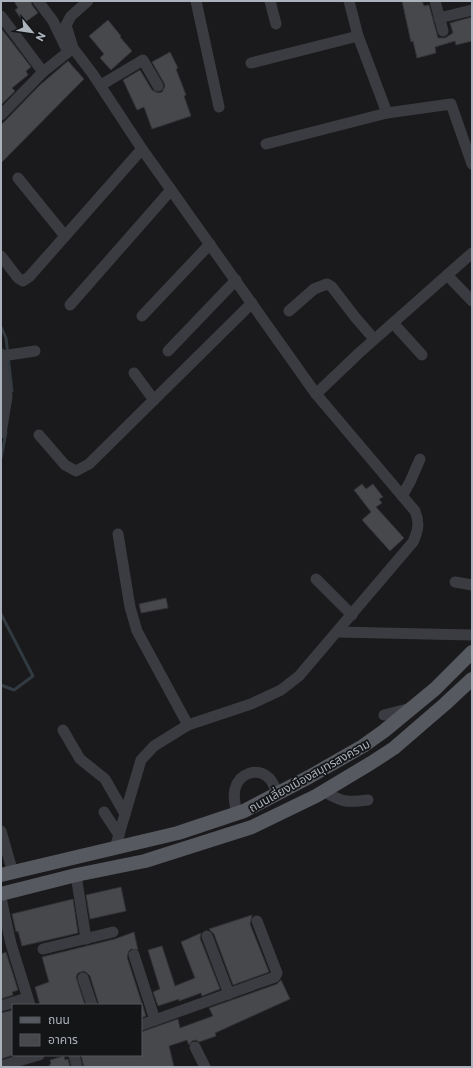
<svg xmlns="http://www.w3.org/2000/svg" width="473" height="1068" font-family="Commissioner,'Noto Sans Thai',sans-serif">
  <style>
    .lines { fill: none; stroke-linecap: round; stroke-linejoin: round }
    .stream { stroke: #303a40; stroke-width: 3 }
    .building { fill: #46484c; stroke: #343438 }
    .minor { stroke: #3b3c41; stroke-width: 11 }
    .major { stroke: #575960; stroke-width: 14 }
    .labels { text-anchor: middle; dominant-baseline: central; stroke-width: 3.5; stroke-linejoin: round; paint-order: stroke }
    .street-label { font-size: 12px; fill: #acb2bb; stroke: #141517 }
  </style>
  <rect width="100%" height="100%" fill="#1a1a1c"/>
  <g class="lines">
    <g class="stream">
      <polyline points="1,327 6,338 12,391"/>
      <polyline points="1,458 6,432"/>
      <polyline points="1,614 33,676 14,690 1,685"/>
    </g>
  </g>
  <g class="building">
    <polygon points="14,1 31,1 32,5 38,13 24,23 15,10 18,8"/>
    <polygon points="402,1 422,1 424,6 429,5 438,38 445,38 453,33 450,23 472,17 472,41 456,45 455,41 435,47 436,53 417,58 413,41 411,42"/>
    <polygon points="108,20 121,36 120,37 132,51 111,70 100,58 104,54 89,36"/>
    <polygon points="1,28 31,67 26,71 28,75 12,88 15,91 1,105"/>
    <polygon points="170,52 178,68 176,69 186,95 184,96 191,116 152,129 144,107 137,110 123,80 140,70 152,90 158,93 162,92 165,86 164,83 152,62"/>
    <polygon points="68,61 84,79 1,163 1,125 40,85"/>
    <polygon points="362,484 366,489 373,484 383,497 379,499 382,503 376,507 404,538 390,551 362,520 371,512 354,490"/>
    <polygon points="166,598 168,608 141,613 139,604"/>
    <polygon points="121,887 126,911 90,919 86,895"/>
    <polygon points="73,899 78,933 22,946 18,931 16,932 12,914"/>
    <polygon points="252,915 250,924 269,972 233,985 214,934 209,929"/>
    <polygon points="134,932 138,950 131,949 129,951 127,957 146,1016 141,1018 141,1005 99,1005 90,976 87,973 84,971 78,973 76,977 85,1005 40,1005 35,987 49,982 42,957 115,939"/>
    <polygon points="201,933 200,938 220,989 202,996 201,993 179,1001 179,999 158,1006 153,992 160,989 148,950 162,946 175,986 195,978 181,942"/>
    <polygon points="6,952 18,990 12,992 13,995 1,999 1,954"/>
    <polygon points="281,980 290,999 215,1033 216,1036 199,1042 196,1040 192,1041 189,1045 187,1040 169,1046 174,1067 84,1067 81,1056 83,1055 141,1055 141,1032 178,1019 180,1028 213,1016 209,1008 277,984"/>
    <polygon points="13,1010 13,1055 1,1059 1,1013"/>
    <polygon points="64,1056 65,1060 68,1059 70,1067 50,1067 49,1065 51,1064 50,1060"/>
  </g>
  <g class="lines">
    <g class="minor">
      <polyline points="38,1 53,21 68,52"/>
      <path d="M88 1 71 16 66 25 73 48 92 73 142 149 316 394 415 511C420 523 418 531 413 542L299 676 281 690 251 704 188 725 154 746 141 760 115 848"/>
      <polyline points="196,1 219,107"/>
      <polyline points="270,1 276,24"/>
      <polyline points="349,1 358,36 387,113"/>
      <polyline points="435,1 443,31"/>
      <polyline points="1,16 43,72"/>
      <polyline points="439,18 472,10"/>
      <polyline points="251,63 358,36"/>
      <polyline points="101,85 143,60 158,86"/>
      <polyline points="1,115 43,72 73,48"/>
      <polyline points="266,144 387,113 451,104 472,164"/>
      <polyline points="18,178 65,236"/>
      <polyline points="1,256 18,278 23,281 29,277 142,149"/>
      <polyline points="447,275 472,301"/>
      <polyline points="70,305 171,190"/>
      <polyline points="289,311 314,289 327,284 332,287 355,317 374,339"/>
      <polyline points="142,316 210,244"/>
      <polyline points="393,323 422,355"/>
      <polyline points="168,351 236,280"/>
      <polyline points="1,354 7,397 1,433"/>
      <polyline points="2,356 35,351"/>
      <polyline points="134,373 154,400"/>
      <polyline points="316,394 359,353 472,253"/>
      <polyline points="39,435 65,465 76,471 89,464 252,303"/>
      <polyline points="402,496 410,482 420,459"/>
      <polyline points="118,534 130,607 137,631 188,725"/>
      <polyline points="316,579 352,615"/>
      <polyline points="455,582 472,585"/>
      <polyline points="337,632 472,635"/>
      <polyline points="384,715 411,708"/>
      <polyline points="63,730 80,759 105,779 125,814"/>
      <path d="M323 791C342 802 346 803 368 800"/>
      <polyline points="104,812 119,835"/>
      <path d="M237 813C235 805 233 797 235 789 239 773 257 767 269 778 273 782 276 790 278 794"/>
      <polyline points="1,831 13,873"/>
      <polyline points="76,875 86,939"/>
      <polyline points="1,898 11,944 30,1005"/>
      <polyline points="207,936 229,994"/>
      <polyline points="43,949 113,932"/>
      <polyline points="134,955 155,1020"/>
      <polyline points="83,978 92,1005"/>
      <polyline points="1,1006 27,998"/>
      <polyline points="141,1025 275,977 277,973 257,921"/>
      <polyline points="195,1047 205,1067"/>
      <polyline points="74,1055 77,1067"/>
      <polyline points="1,1066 39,1055"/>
    </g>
    <g class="major">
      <polyline points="1,875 178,833 244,811 309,777 363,746 384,731 435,689 472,652"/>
      <polyline points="1,894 76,875 145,861 252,827 316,796 371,763 394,748 445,704 472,679"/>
    </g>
  </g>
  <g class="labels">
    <g class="street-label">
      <text transform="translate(309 775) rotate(-29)">ถนนเลี่ยงเมืองสมุทรสงคราม</text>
    </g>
  </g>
  <rect width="473" height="1068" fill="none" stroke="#acb2bb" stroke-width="4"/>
  <rect x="12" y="1004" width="130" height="52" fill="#141517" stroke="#515459"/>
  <rect x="20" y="1017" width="20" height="6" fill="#575960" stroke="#515459"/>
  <text x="48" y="1024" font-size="12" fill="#acb2bb">ถนน</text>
  <rect x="20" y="1034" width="20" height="12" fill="#46484c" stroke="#515459"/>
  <text x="48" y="1044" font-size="12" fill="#acb2bb">อาคาร</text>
  <g transform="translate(32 32) rotate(119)" stroke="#141517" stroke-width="3" paint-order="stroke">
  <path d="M0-3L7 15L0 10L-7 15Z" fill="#acb2bb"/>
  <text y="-6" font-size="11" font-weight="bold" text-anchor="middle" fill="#acb2bb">N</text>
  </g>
</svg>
